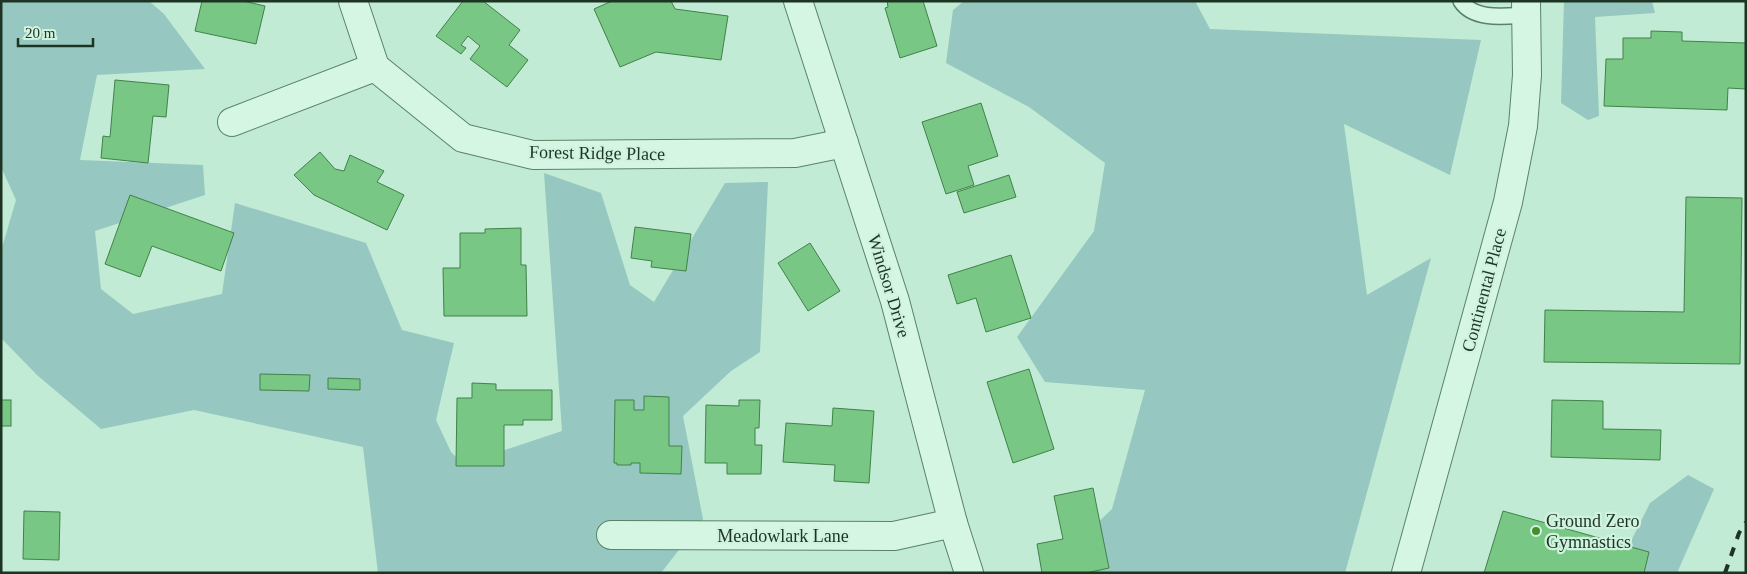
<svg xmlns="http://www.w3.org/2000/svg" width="1747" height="574" font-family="'Times New Roman',serif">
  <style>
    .green { fill: #96c8c1 }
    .building { fill: #79c785; stroke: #41814a }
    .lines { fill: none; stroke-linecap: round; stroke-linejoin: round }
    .lane-casing { stroke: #5a8365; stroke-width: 18 }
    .street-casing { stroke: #5a8365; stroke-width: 30 }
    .lane { stroke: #d4f6e3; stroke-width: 15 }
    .street { stroke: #d4f6e3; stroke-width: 28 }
    .rail { stroke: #1d3422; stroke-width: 4; stroke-dasharray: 9 9; stroke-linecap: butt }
    .poi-dot { fill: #478e2e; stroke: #d0f3e0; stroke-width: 2 }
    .labels { text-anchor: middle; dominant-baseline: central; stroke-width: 4.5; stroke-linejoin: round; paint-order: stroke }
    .street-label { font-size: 18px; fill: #1d3422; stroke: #d0f3e0 }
    .poi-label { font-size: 18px; fill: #1d3422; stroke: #d0f3e0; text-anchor: start }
  </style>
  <rect width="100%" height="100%" fill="#c1ebd4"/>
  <g class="green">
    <polygon points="1,1 149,1 164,14 205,69 97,75 80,160 203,165 205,195 95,231 101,289 133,314 222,294 235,203 366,243 402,330 454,343 436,420 451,452 463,464 562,431 544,173 601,193 630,285 654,302 725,183 768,182 760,352 731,371 683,416 703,519 661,573 378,573 363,447 194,410 101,429 37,375 1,338 1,251 16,200 1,167"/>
    <polygon points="964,1 1195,1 1210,29 1481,40 1450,175 1344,124 1367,295 1431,258 1345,573 1045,573 1112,509 1145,390 1045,382 1017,337 1094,231 1105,163 1029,107 946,63 953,10"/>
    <polygon points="1564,1 1652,1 1655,13 1595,17 1599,116 1588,120 1561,103"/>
    <polygon points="1688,475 1714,489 1677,573 1615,573 1650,503"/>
  </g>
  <g class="building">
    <polygon points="202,1 243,1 265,6 256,44 195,31"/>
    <polygon points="463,1 483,1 520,30 509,45 528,60 507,87 470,59 480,46 468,36 461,45 466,48 461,54 436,36"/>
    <polygon points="612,1 671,1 675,9 728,16 721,60 656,52 620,67 594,9"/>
    <polygon points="887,1 923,1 937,46 900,58 885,8 888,7"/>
    <polygon points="1651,31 1682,32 1682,41 1746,43 1746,89 1728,88 1727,110 1604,106 1606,59 1623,59 1623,38 1651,38"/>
    <polygon points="115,80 169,85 166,117 153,116 148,163 101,158 103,136 110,137"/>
    <polygon points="981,103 998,156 968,166 974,185 946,194 922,122"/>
    <polygon points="320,152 335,169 344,171 350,155 384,171 377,182 404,195 387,230 314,195 294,175"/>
    <polygon points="1009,175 1016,197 964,213 957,192"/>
    <polygon points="130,195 234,233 221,271 152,246 140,277 105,264"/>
    <polygon points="1686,197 1742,198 1740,364 1544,362 1545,310 1684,312"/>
    <polygon points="635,227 691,234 686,271 651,267 652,261 631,258"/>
    <polygon points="521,228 521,265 526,265 527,316 444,316 443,268 460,268 460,233 485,233 485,229"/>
    <polygon points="810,243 840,291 808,311 778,263"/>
    <polygon points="1011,255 1031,318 986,332 976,298 957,304 948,275"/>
    <polygon points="1029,369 1054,449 1013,463 987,382"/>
    <polygon points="260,374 310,375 309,391 260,390"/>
    <polygon points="328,378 360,379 360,390 328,389"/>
    <polygon points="472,383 496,384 496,390 552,390 552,420 523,420 523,425 504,425 504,466 456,466 457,398 472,398"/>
    <polygon points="644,396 669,397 669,446 682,446 681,474 640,473 640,463 631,463 631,465 617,465 617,463 614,463 615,400 634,400 634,410 644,410"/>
    <rect x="1" y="400" width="10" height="26"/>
    <polygon points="739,400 760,400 759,428 755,428 755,445 762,445 761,474 727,474 727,463 705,463 706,405 739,406"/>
    <polygon points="1552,400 1603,401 1603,429 1661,430 1660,460 1551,457"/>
    <polygon points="833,408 874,411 869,483 834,481 835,465 783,462 786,423 832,426"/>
    <polygon points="1093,488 1109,568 1086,573 1042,573 1037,544 1063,539 1054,496"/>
    <polygon points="24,511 60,512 59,560 23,559"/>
    <polygon points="1503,511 1649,552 1644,573 1484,573"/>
  </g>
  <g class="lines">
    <g class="lane-casing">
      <path id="lane" d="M1461 1C1474 21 1506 16 1526 15"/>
    </g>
    <g class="street-casing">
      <g id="street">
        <polyline points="353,1 375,67 463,138 533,155 795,153 844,143"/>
        <polyline points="798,1 895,301 953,523 969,573"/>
        <polyline points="232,122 375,67"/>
        <polyline points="611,535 894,536 953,523"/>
        <polyline points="1406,573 1508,202 1523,126 1527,75 1526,1"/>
      </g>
    </g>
    <use href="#lane" class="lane"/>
    <use href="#street" class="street"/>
    <polyline class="rail" points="1725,573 1739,533 1746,522"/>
  </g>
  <circle class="poi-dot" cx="1536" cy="531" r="5"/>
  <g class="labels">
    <g class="street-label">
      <text transform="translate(597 153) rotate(1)">Forest Ridge Place</text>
      <text transform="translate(889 286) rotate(73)">Windsor Drive</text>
      <text transform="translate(1484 290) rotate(-75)">Continental Place</text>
      <text x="783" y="536">Meadowlark Lane</text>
    </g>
    <g class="poi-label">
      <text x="1546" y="521">Ground Zero<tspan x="1546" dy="21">Gymnastics</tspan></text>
    </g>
  </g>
  <rect width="1747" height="574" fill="none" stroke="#1d3422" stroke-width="5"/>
  <path d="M18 38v8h75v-8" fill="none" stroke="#1d3422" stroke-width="2.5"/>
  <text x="25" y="38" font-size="15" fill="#1d3422" stroke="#d0f3e0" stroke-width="4" paint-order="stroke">20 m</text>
</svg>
